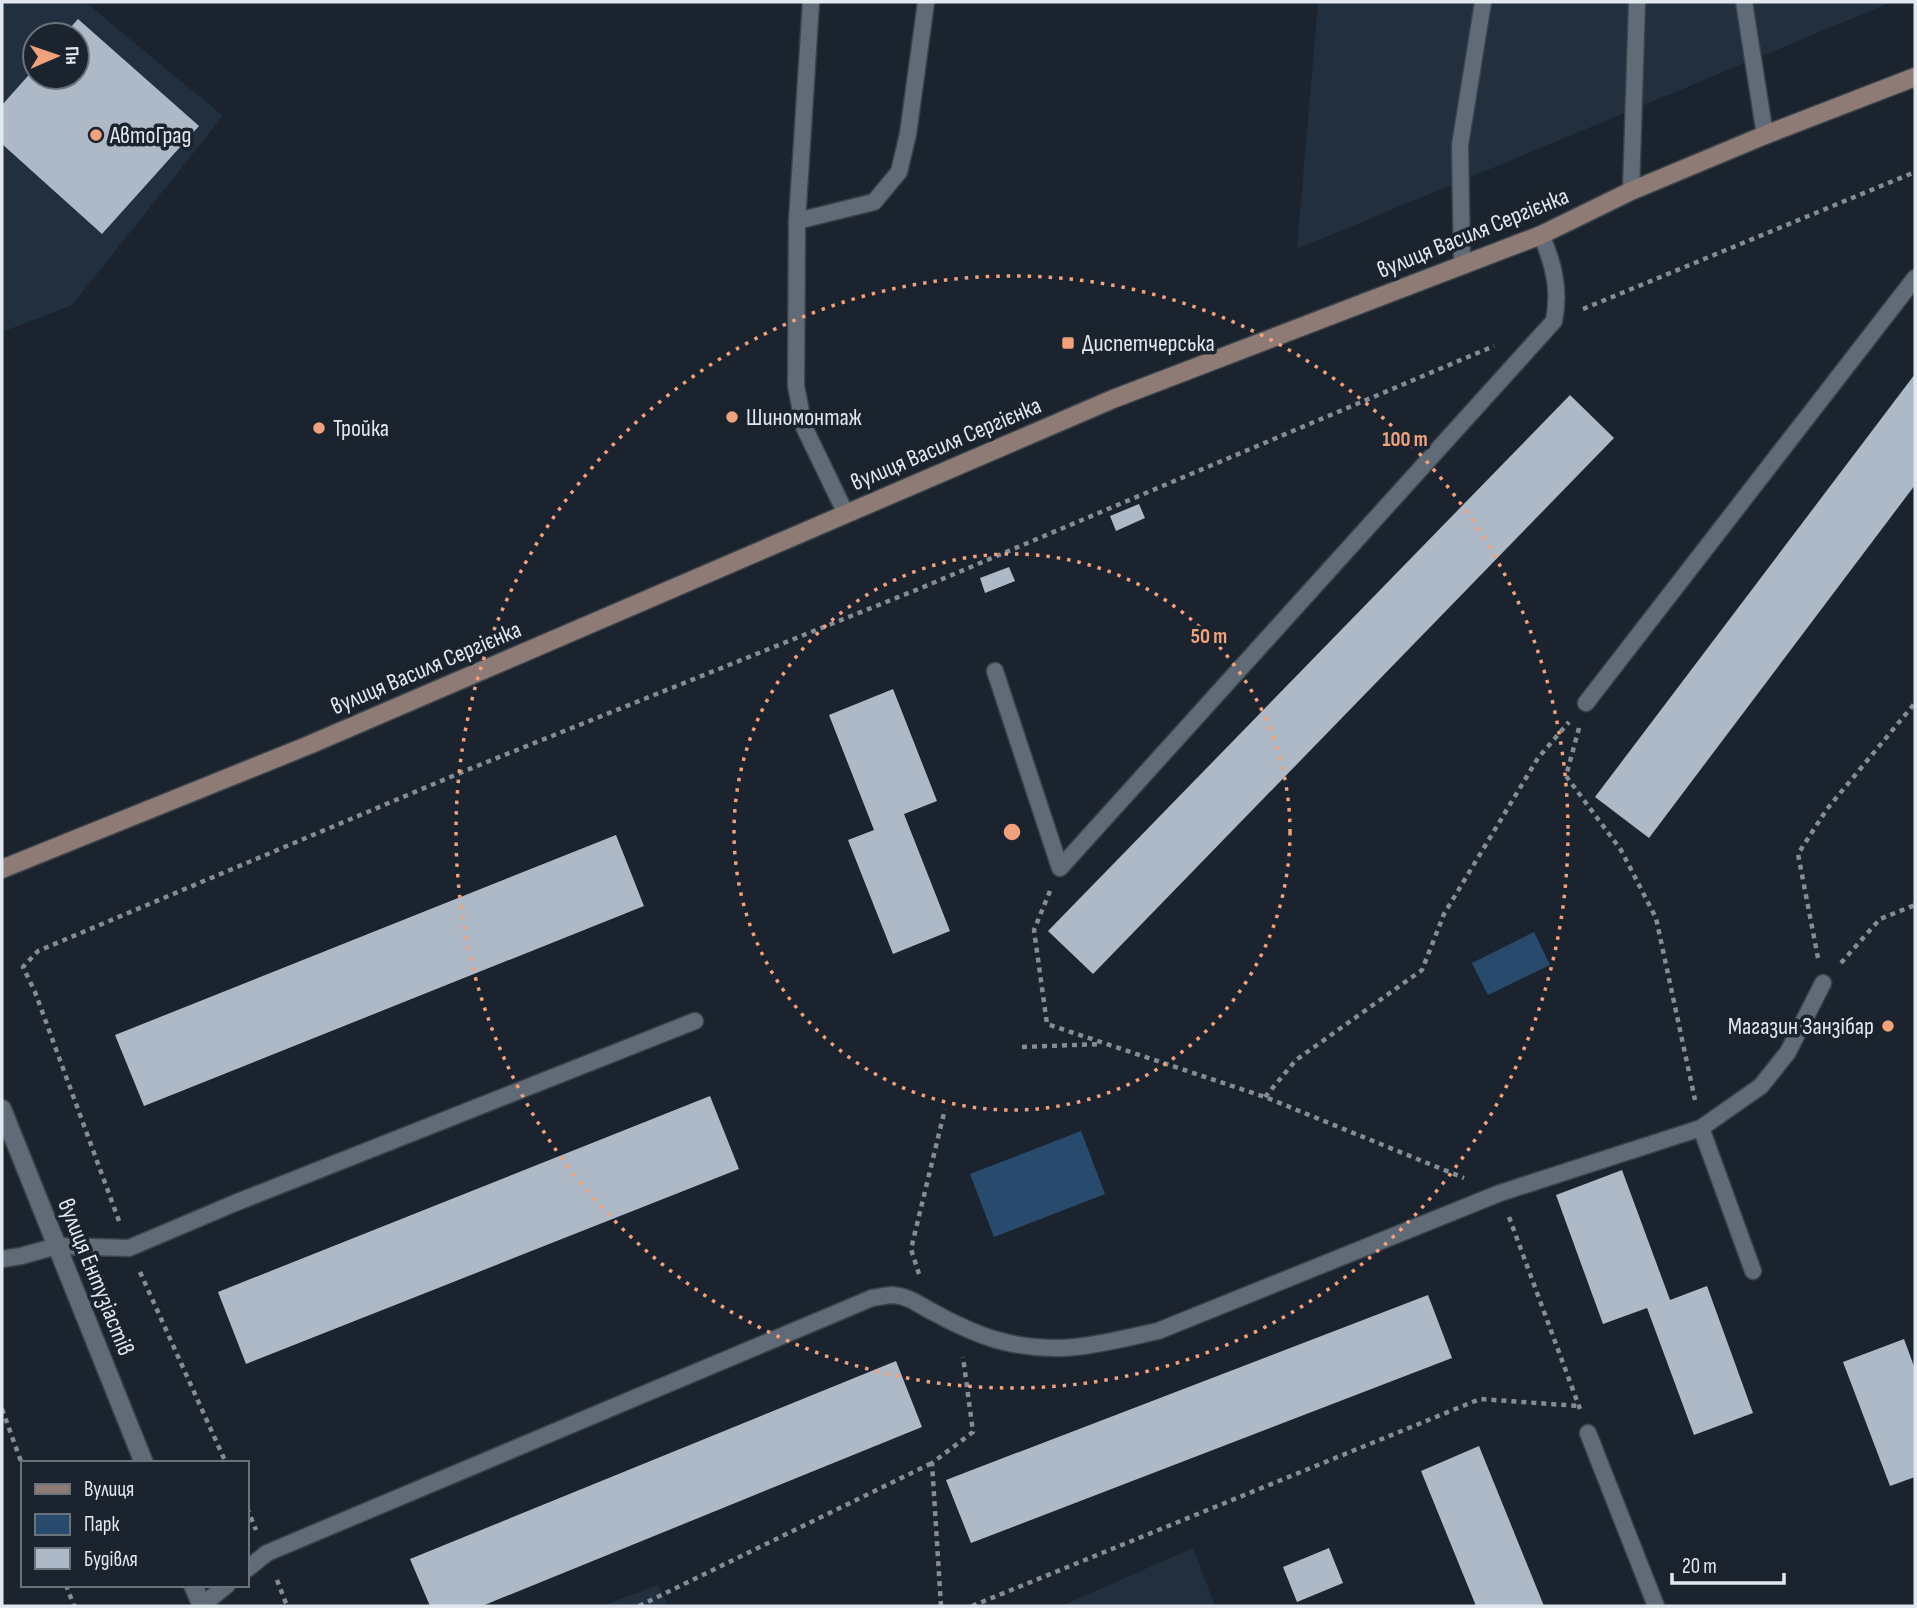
<svg xmlns="http://www.w3.org/2000/svg" width="1917" height="1608" font-family="'Sofia Sans Condensed',sans-serif">
  <style>
    .built { fill: #212f3e; fill-rule: evenodd }
    .green { fill: #284b6d }
    .building { fill: #adb9c7 }
    .lines { fill: none; stroke-linecap: round; stroke-linejoin: round }
    .service-casing { stroke: #3a424a; stroke-width: 19 }
    .tertiary-casing { stroke: #3a424a; stroke-width: 21 }
    .secondary-casing { stroke: #3a424a; stroke-width: 21 }
    .path { stroke: #848c95; stroke-width: 4.5; stroke-dasharray: 5 5; stroke-linecap: butt }
    .service { stroke: #606b77; stroke-width: 16 }
    .tertiary { stroke: #606b77; stroke-width: 18 }
    .secondary { stroke: #8f7b75; stroke-width: 18 }
    .ring { fill: none; stroke: #f1a17b; stroke-width: 3.5; stroke-dasharray: 3.5 7 }
    .poi-dot { fill: #f1a17b; stroke: #1b242e; stroke-width: 2.5 }
    .labels { text-anchor: middle; dominant-baseline: central; stroke-width: 7; stroke-linejoin: round; paint-order: stroke }
    .poi-label { font-size: 24px; fill: #e1e8ef; stroke: #1b242e; text-anchor: start }
    .street-label { font-size: 24px; fill: #e1e8ef; stroke: #1b242e }
    .centre { fill: #f1a17b; stroke: #1b242e; stroke-width: 3.5 }
    .ring-label { font-size: 21px; text-anchor: middle; font-weight: bold; fill: #f1a17b; stroke: #1b242e; stroke-width: 7; stroke-linejoin: round; paint-order: stroke }
  </style>
  <rect width="100%" height="100%" fill="#1b242e"/>
  <g class="built">
    <path d="M2 2H85L223 116 72 305 2 332ZM35 35H77V77H35Z"/>
    <polygon points="1318,2 1892,2 1297,249"/>
    <polygon points="1193,1548 1215,1606 1061,1606"/>
    <polygon points="658,1585 668,1606 602,1606"/>
  </g>
  <g class="green">
    <polygon points="1534,932 1550,965 1488,995 1472,963"/>
    <polygon points="1081,1131 1105,1194 994,1237 970,1174"/>
  </g>
  <g class="building">
    <polygon points="78,19 199,126 102,234 2,144 2,105 35,68 35,77 77,77 77,35 64,35"/>
    <polygon points="1915,374 1915,485 1649,838 1595,797"/>
    <polygon points="1570,395 1614,438 1093,974 1048,931"/>
    <polygon points="1139,504 1145,518 1116,531 1110,516"/>
    <polygon points="1009,567 1015,581 985,593 980,578"/>
    <polygon points="893,689 937,801 904,814 950,931 893,954 848,840 874,830 829,715"/>
    <polygon points="616,835 644,906 144,1106 115,1035"/>
    <polygon points="710,1096 739,1169 246,1364 218,1292"/>
    <polygon points="1622,1170 1670,1300 1707,1286 1753,1413 1694,1435 1647,1308 1603,1324 1556,1195"/>
    <polygon points="1428,1295 1452,1358 971,1543 946,1480"/>
    <polygon points="1904,1339 1915,1369 1915,1477 1890,1486 1843,1362"/>
    <polygon points="896,1361 922,1427 482,1606 430,1606 410,1559"/>
    <polygon points="1479,1446 1544,1606 1476,1606 1421,1471"/>
    <polygon points="1329,1548 1343,1583 1297,1602 1283,1567"/>
  </g>
  <g class="lines">
    <g class="service-casing">
      <g id="service">
        <polyline points="811,2 797,221 796,386 804,427 846,514"/>
        <polyline points="1744,2 1765,135"/>
        <polyline points="1631,191 1637,2"/>
        <polyline points="797,221 874,202 899,172 908,134 926,2"/>
        <polyline points="1462,266 1460,145 1483,2"/>
        <path d="M995 671 1060 868 1554 321C1560 290 1554 264 1541 235"/>
        <polyline points="1586,703 1915,278"/>
        <polyline points="1701,1128 1761,1086 1788,1052 1823,983"/>
        <polyline points="2,1259 21,1256 57,1246 129,1248 235,1203 695,1021"/>
        <polyline points="1588,1433 1656,1606"/>
        <path d="M247 1569 267 1553 872 1298C879 1297 887 1295 893 1295 909 1296 919 1305 933 1312 953 1323 976 1334 997 1340 1058 1357 1099 1344 1158 1331L1500 1193 1701 1128 1753 1271"/>
        <polyline points="201,1606 227,1585"/>
      </g>
    </g>
    <g class="tertiary-casing">
      <g id="tertiary">
        <polyline points="2,1109 144,1463"/>
        <polyline points="193,1585 202,1606"/>
      </g>
    </g>
    <g class="secondary-casing">
      <polyline id="secondary" points="2,869 309,745 1113,399 1541,235 1631,191 1765,135 1915,77"/>
    </g>
    <g class="path">
      <polyline points="1583,309 1915,172"/>
      <polyline points="1579,728 1566,776 1621,850 1656,918 1695,1100"/>
      <polyline points="1050,891 1034,930 1047,1024 1265,1097 1464,1178"/>
      <polyline points="1818,958 1798,854 1827,809 1915,703"/>
      <polyline points="1841,963 1880,919 1915,905"/>
      <polyline points="1022,1047 1102,1044"/>
      <polyline points="1265,1097 1296,1060 1422,970 1444,914 1538,758 1569,722"/>
      <polyline points="1509,1217 1580,1409"/>
      <polyline points="119,1221 35,992 23,967 38,951 467,770 921,588 1494,346"/>
      <polyline points="140,1272 226,1463"/>
      <polyline points="919,1274 911,1249 945,1109"/>
      <polyline points="2,1409 23,1467"/>
      <polyline points="247,1508 256,1530"/>
      <polyline points="277,1580 287,1606"/>
      <polyline points="66,1585 74,1606"/>
      <polyline points="639,1606 932,1463"/>
      <polyline points="941,1606 932,1463 973,1432 963,1357"/>
      <polyline points="972,1606 1480,1399 1579,1406"/>
    </g>
    <use href="#service" class="service"/>
    <use href="#tertiary" class="tertiary"/>
    <use href="#secondary" class="secondary"/>
  </g>
  <g class="ring">
    <circle cx="1012" cy="832" r="278"/>
    <circle cx="1012" cy="832" r="556"/>
  </g>
  <g class="poi-dot">
    <circle cx="96" cy="135" r="7"/>
    <rect x="1061" y="336" width="14" height="14" rx="3.5"/>
    <circle cx="732" cy="417" r="7"/>
    <circle cx="319" cy="428" r="7"/>
    <circle cx="1888" cy="1026" r="7"/>
  </g>
  <g class="labels">
    <g class="poi-label">
      <text x="110" y="135">АвтоГрад</text>
      <text x="1082" y="343">Диспетчерська</text>
      <text x="746" y="417">Шиномонтаж</text>
      <text x="333" y="428">Тройка</text>
      <text x="1874" y="1026" text-anchor="end">Магазин Занзібар</text>
    </g>
    <g class="street-label">
      <text transform="translate(1473 233) rotate(-22)">вулиця Василя Сергієнка</text>
      <text transform="translate(946 444) rotate(-23)">вулиця Василя Сергієнка</text>
      <text transform="translate(426 668) rotate(-23)">вулиця Василя Сергієнка</text>
      <text transform="translate(96 1277) rotate(68)">вулиця Ентузіастів</text>
    </g>
  </g>
  <circle cx="1012" cy="832" r="10" class="centre"/>
  <g class="ring-label">
    <text x="1405" y="446">100 m</text>
    <text x="1209" y="643">50 m</text>
  </g>
  <rect width="1917" height="1608" fill="none" stroke="#e1e8ef" stroke-width="7"/>
  <rect x="21" y="1461" width="228" height="126" fill="#1b242e" stroke="#6a727b" stroke-width="2"/>
  <rect x="35" y="1484" width="35" height="10" fill="#8f7b75" stroke="#6a727b" stroke-width="2"/>
  <text x="84" y="1496" font-size="21" fill="#e1e8ef">Вулиця</text>
  <rect x="35" y="1514" width="35" height="21" fill="#284b6d" stroke="#6a727b" stroke-width="2"/>
  <text x="84" y="1531" font-size="21" fill="#e1e8ef">Парк</text>
  <rect x="35" y="1548" width="35" height="21" fill="#adb9c7" stroke="#6a727b" stroke-width="2"/>
  <text x="84" y="1566" font-size="21" fill="#e1e8ef">Будівля</text>
  <g transform="translate(56 56) rotate(88)"><circle r="33" fill="#1b242e" stroke="#6a727b" stroke-width="2"/>
  <path d="M0-5L12 26L0 18L-12 26Z" fill="#f1a17b"/>
  <text y="-10" font-size="19" font-weight="bold" text-anchor="middle" fill="#e1e8ef">Пн</text>
  </g>
  <path d="M1672 1573v10h112v-10" fill="none" stroke="#e1e8ef" stroke-width="3.5"/>
  <text x="1682" y="1573" font-size="21" fill="#e1e8ef" stroke="#1b242e" stroke-width="5" paint-order="stroke">20 m</text>
</svg>
